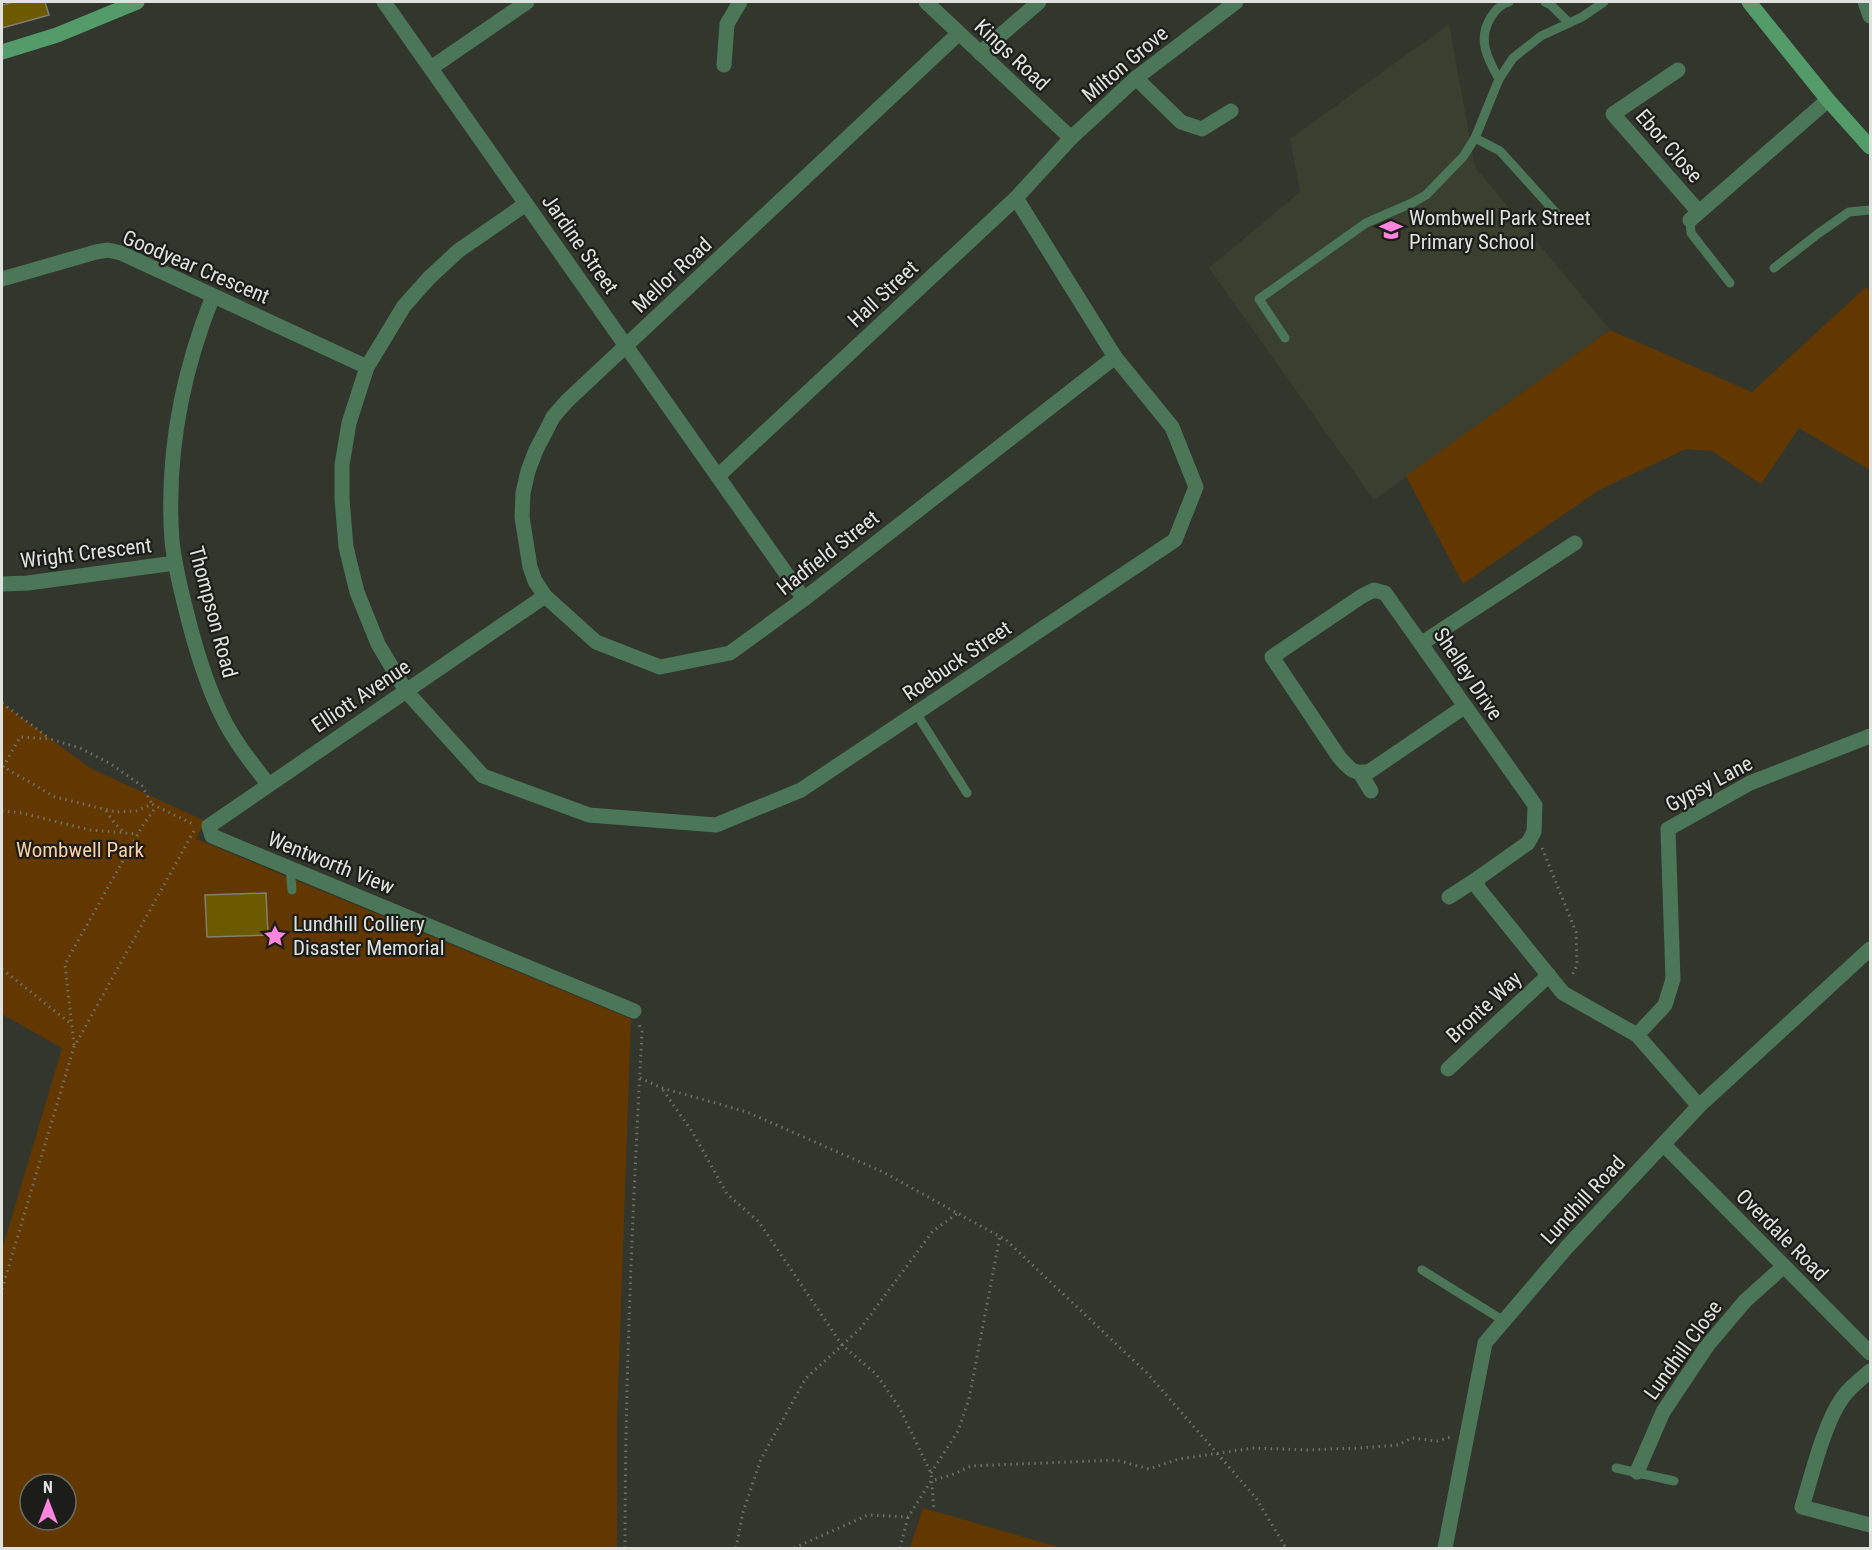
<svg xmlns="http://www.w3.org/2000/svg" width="1872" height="1550" font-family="'Roboto Condensed',sans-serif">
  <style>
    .built { fill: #3a3f30 }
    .green { fill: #633800; fill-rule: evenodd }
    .building { fill: #6c5900; stroke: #827f75; stroke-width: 1.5 }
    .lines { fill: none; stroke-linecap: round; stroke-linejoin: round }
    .path { stroke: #6e7169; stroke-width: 3; stroke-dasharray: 1.5 4.5; stroke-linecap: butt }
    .lane { stroke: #4b7758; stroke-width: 9 }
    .street { stroke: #4b7758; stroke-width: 15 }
    .secondary { stroke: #539c6a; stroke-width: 15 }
    .labels { text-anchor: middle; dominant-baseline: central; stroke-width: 4.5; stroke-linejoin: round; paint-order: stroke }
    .street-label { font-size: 21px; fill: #e0e2dd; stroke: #1c1d19 }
    .poi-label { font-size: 21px; fill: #e0e2dd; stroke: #1c1d19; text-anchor: start }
    .park-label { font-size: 21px; fill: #fbcea3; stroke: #1c1d19 }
  </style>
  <rect width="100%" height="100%" fill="#33362d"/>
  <polygon class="built" points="1449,24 1475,167 1610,330 1374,500 1209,268 1300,192 1290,139"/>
  <g class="green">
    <polygon points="1866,287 1870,292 1870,470 1799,428 1761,484 1712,451 1686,449 1599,490 1463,584 1406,476 1610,330 1752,392"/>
    <path d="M2 703 90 768 205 821 196 839 631 1019 617 1417V1548H2V1250L62 1048 2 1014ZM30 1484H66V1520H30Z"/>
    <polygon points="923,1508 934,1511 1062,1548 910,1548"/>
  </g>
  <g class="building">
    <polygon points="14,2 45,2 49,15 2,28 2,5"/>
    <polygon points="266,893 268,935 207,937 205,895"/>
  </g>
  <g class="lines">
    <g class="path">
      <polyline points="2,703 49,738"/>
      <polyline points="2,766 55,797 116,812 136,811 152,804 195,825"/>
      <polyline points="3,767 20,737 50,739 80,748 111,764 142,786 152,804"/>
      <polyline points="2,811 22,813 90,830 138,834"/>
      <polyline points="106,811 115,824 125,833"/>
      <polyline points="1542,848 1576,932 1577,965 1571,978"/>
      <polyline points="2,969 70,1023"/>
      <polyline points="74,1045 65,964 143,825 156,807"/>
      <polyline points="640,1078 662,1088 747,1112 883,1172 1006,1240 1147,1373 1256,1498 1286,1548"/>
      <polyline points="663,1090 693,1133 727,1194 759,1222 842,1345 876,1374 899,1407 931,1473 934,1511"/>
      <polyline points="2,1289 74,1047 194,831"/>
      <polyline points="931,1473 958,1431 969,1399 1000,1236"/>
      <path d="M625 1548C625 1376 633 1204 642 1032L639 1024"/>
      <polyline points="736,1548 743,1512 761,1459 806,1378 860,1329 933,1231 958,1213"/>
      <polyline points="794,1548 868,1515 908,1517 931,1481 954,1474 971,1466 1116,1460 1149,1469 1179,1459 1254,1448 1306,1450 1360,1448 1398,1445 1412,1438 1437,1441 1451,1437"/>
      <polyline points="900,1548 908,1517"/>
    </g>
    <g class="lane">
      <polyline points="1545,2 1551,5 1569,23"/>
      <path d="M1499 79C1487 58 1477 39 1491 17 1496 9 1501 4 1509 2"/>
      <polyline points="1475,138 1500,151 1556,213"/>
      <polyline points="1690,220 1691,233 1730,283"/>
      <polyline points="1774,268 1819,233 1849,212 1870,210"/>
      <polyline points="1285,338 1259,299 1366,223 1412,203 1426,195 1463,157 1475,138 1499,79 1513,58 1541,36 1582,17 1604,2"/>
      <polyline points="916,713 967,793"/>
      <polyline points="290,868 292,890"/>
      <polyline points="1422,1270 1504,1321"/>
      <polyline points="1616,1468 1674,1481"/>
    </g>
    <g class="street">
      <polyline points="384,2 804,599"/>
      <polyline points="926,2 1071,138"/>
      <polyline points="1865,2 1870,16"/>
      <polyline points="958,34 567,401 553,417 545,433 536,450 528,471 523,493 522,517 530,567 535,581 545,596 596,642 660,667 730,653 804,599 1115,357"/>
      <polyline points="980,53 1039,2"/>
      <polyline points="724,65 727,24 740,2"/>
      <polyline points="431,68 527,2"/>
      <polyline points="1678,70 1613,114 1698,211"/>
      <polyline points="1136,78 1181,122 1202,129 1231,111"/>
      <polyline points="526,204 458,251 429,278 404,306 367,367 349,423 342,465 342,499 346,547 357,592 378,644 406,691 483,776 589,815 716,825 801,790 1175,540 1196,487 1172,427 1115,357 1016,198"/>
      <polyline points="1690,220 1828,100"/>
      <polyline points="2,279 96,252 108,250 121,253 367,367"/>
      <path d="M213 296C182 373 166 457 172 541 175 570 183 598 190 626 198 656 208 688 222 716 234 741 251 762 268 784"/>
      <polyline points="718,476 1016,198 1071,138 1136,78 1236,2"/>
      <polyline points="2,584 28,583 175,563"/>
      <polyline points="545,596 209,826 212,836 634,1011"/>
      <polyline points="1422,643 1575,543"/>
      <path d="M1464 707 1370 771C1353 775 1350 769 1339 757L1272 657 1362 596 1374 590 1385 593 1535 805 1534 832 1528 843 1477 879 1478 888 1563 993 1637 1035 1699 1106"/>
      <polyline points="1360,773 1371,791"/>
      <polyline points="1449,897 1477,879"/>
      <polyline points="1637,1035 1665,1005 1673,979 1668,829 1750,783 1870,736"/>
      <polyline points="1448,1069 1549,975"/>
      <polyline points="1664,1145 1870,1353"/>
      <path d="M1870 1371C1861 1379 1850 1387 1843 1397 1824 1423 1812 1475 1802 1507L1870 1525"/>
      <polyline points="1637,1472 1663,1412 1707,1346 1745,1301 1784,1266"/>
      <polyline points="1445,1548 1485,1343 1567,1247 1699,1106 1870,949"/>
    </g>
    <g class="secondary">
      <polyline points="1749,2 1828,100 1870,147"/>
      <polyline points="2,52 57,35 137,2"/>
    </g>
  </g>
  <defs>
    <g id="school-bare" transform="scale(1.8)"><path d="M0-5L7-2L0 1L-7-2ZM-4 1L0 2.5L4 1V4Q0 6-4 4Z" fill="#ff85df" stroke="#1c1d19" stroke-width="2.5" paint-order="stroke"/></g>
    <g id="sight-bare" transform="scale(1.8)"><path d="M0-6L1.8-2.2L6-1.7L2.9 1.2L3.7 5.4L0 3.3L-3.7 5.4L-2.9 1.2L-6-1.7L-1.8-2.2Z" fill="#ff85df" stroke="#1c1d19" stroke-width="2.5" paint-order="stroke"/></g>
  </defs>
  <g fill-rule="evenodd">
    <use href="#school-bare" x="1391" y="230"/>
    <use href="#sight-bare" x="275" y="936"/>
  </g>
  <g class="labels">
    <g class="street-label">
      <text transform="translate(1012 55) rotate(43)">Kings Road</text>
      <text transform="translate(1125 64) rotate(-40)">Milton Grove</text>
      <text transform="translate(1669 146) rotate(49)">Ebor Close</text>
      <text transform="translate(580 244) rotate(55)">Jardine Street</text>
      <text transform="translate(196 267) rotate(23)">Goodyear Crescent</text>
      <text transform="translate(672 275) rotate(-43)">Mellor Road</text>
      <text transform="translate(883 294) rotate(-43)">Hall Street</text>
      <text transform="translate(86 553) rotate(-7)">Wright Crescent</text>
      <text transform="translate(828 553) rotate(-38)">Hadfield Street</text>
      <text transform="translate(213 612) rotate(75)">Thompson Road</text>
      <text transform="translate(957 661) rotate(-34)">Roebuck Street</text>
      <text transform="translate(1468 674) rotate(56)">Shelley Drive</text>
      <text transform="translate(361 696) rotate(-34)">Elliott Avenue</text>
      <text transform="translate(1709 784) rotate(-28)">Gypsy Lane</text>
      <text transform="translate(331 863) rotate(22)">Wentworth View</text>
      <text transform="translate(1484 1007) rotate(-43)">Bronte Way</text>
      <text transform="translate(1583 1200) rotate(-47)">Lundhill Road</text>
      <text transform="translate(1782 1235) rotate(45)">Overdale Road</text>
      <text transform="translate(1683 1350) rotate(-54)">Lundhill Close</text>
    </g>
    <g class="poi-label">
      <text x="1409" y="218">Wombwell Park Street<tspan x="1409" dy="24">Primary School</tspan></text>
      <text x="293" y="924">Lundhill Colliery<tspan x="293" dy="24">Disaster Memorial</tspan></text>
    </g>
    <g class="park-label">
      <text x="80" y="850">Wombwell Park</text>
    </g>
  </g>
  <rect width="1872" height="1550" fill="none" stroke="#e0e2dd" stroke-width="6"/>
  <g transform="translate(48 1502)"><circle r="28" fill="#1c1d19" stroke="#6a6c67" stroke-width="1.5"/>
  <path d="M0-4.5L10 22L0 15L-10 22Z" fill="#ff85df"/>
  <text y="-9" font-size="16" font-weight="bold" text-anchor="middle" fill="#e0e2dd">N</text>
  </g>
</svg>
